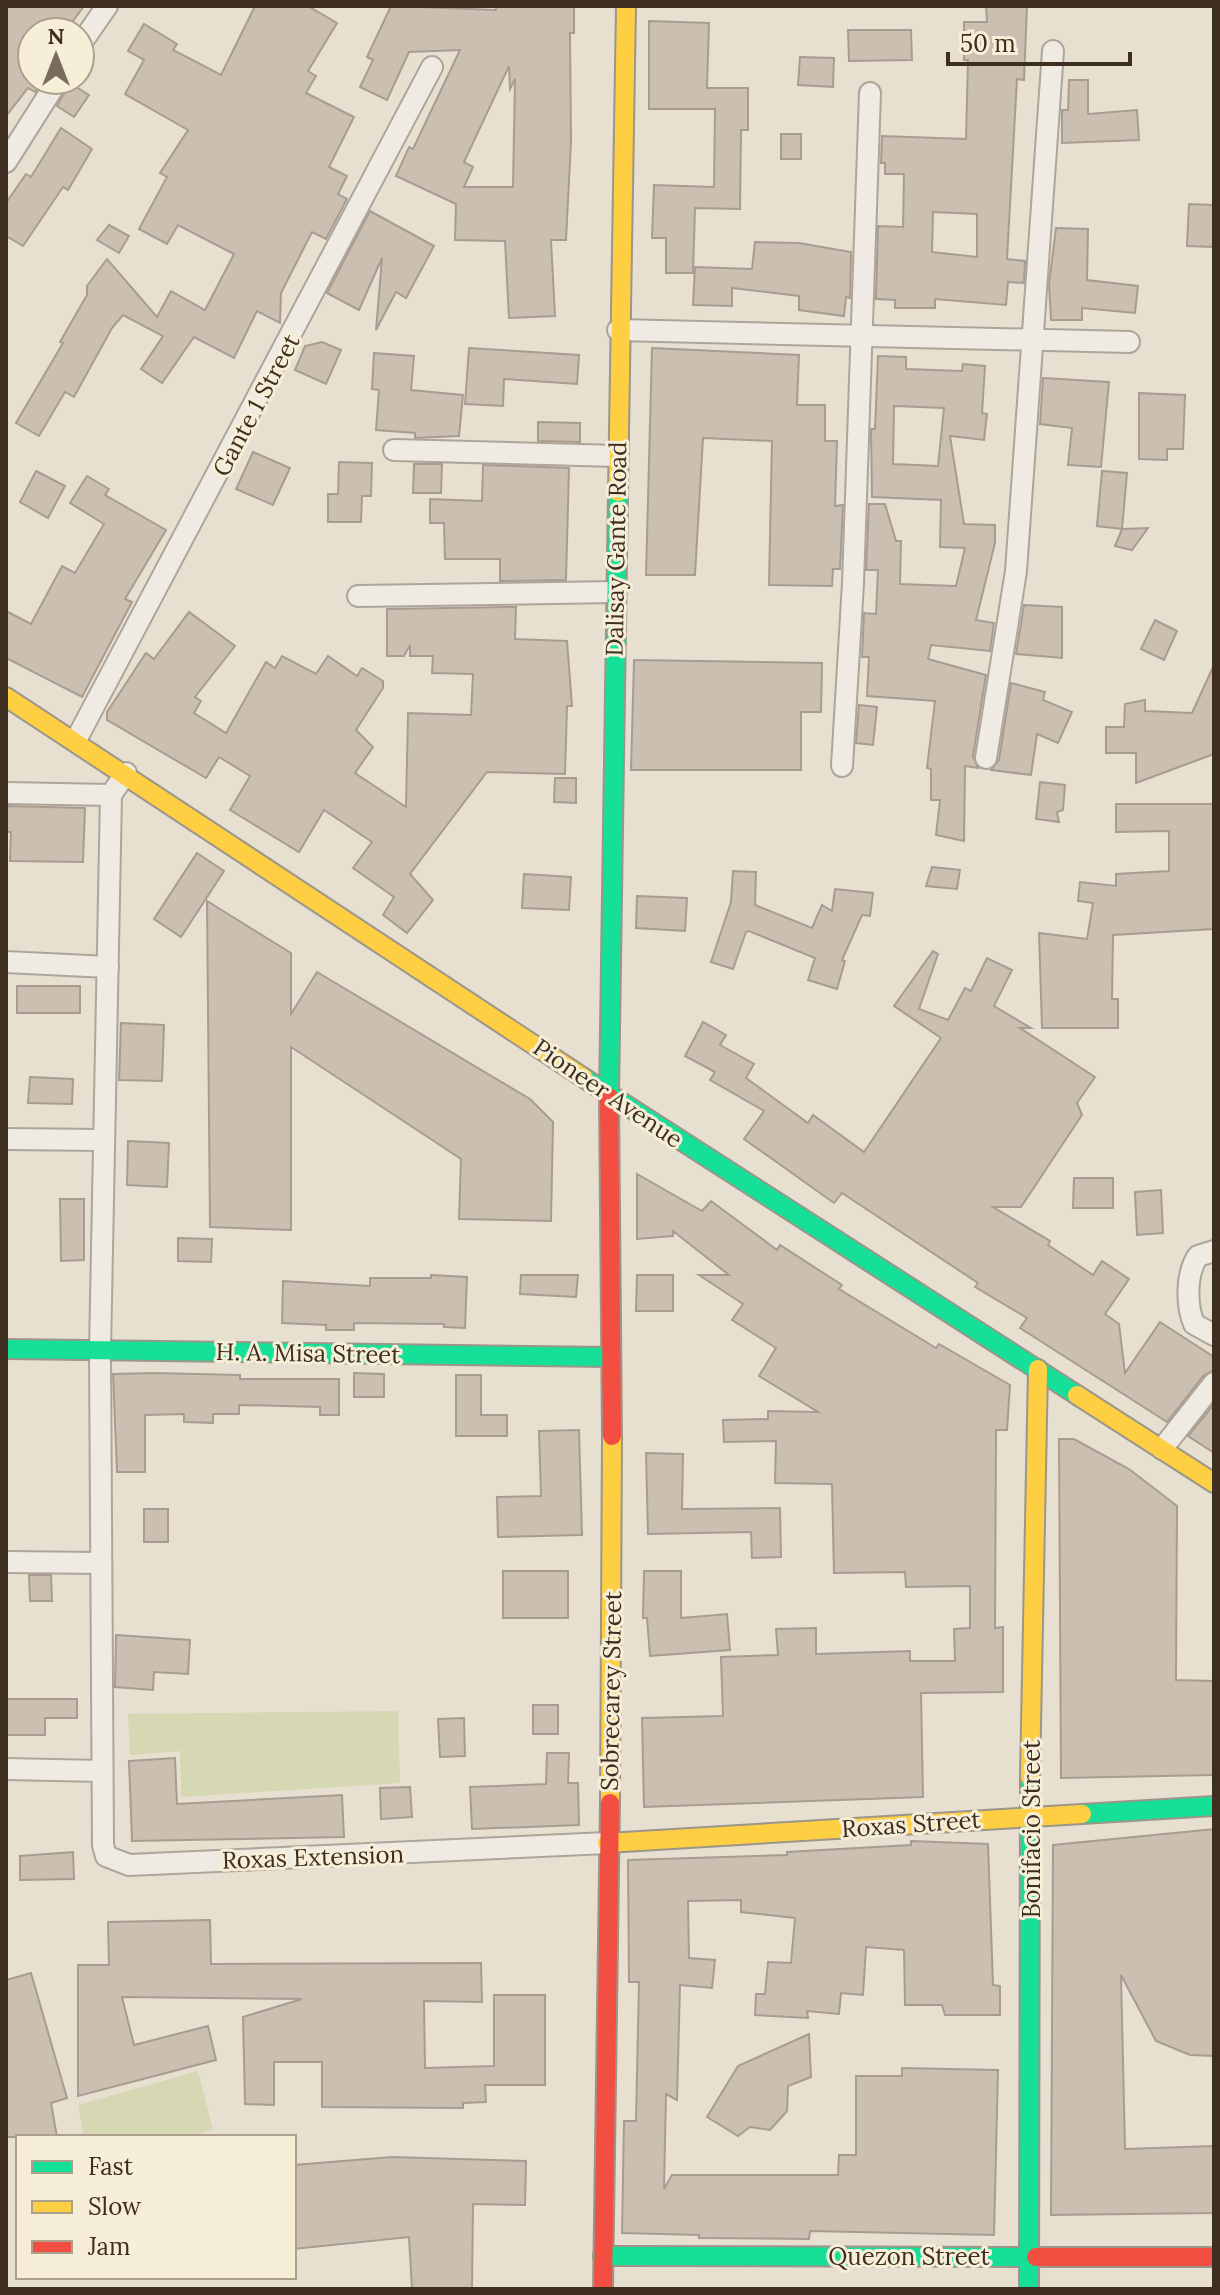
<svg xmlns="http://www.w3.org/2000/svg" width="1220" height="2295" font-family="Lora,serif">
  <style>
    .green { fill: #d6d7b3 }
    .building { fill: #cbbfb2; stroke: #a89c90; stroke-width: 2; fill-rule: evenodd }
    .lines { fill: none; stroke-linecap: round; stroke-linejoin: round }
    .street-casing { stroke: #ada599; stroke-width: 24 }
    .fast-casing { stroke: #9c958a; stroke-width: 22 }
    .slow-casing { stroke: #9c958a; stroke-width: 22 }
    .jam-casing { stroke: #9c958a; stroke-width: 22 }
    .street { stroke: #efebe3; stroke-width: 20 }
    .fast { stroke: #16e098; stroke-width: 18 }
    .slow { stroke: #ffcf43; stroke-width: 18 }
    .jam { stroke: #f24e42; stroke-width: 18 }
    .labels { text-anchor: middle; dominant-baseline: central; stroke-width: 6; stroke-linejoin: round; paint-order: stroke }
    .street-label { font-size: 24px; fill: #3d2e20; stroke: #f7eed8 }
  </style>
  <rect width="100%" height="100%" fill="#e7e0d1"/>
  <g class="green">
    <polygon points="398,1711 400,1783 181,1797 180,1751 130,1755 128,1714"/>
    <polygon points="198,2071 213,2130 186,2137 84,2137 78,2105"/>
  </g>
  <g class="building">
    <polygon points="6,6 84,6 65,32 32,32 32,80 43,80 35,92 28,88 6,116"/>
    <polygon points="255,6 308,6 337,23 308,71 316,76 306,93 354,117 329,167 347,176 338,194 347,199 326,239 312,232 281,293 280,323 257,311 234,358 194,337 162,383 141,369 163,336 123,315 112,328 74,397 65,392 39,436 16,423 63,343 60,342 87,295 87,286 107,259 157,317 171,291 205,310 234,254 178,225 167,244 139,229 167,177 160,173 188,130 125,94 144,60 128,51 144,24 177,44 173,50 221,75"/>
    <path d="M391 6 496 10V6H574V33H570L571 141 566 240H551L555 316 509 318 505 241 455 240 456 204 396 176 409 147 413 149 460 50 409 52 387 100 360 87 373 60 367 57ZM509 66 510 89 515 79 513 187H464L473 167 464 162Z"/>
    <path d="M986 6H1027L1024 80 1017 79 1007 259 1025 261 1024 283 1008 282 1006 305 935 299V308H895V300L876 299 878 226 903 227 904 174H885V163H881L882 136 966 139 968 60H964V22H987ZM933 212 977 214V257L932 252Z"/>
    <polygon points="649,21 709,23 707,88 748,88 748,130 741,130 740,209 695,208 693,273 666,273 666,238 652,238 654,185 714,187 715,109 649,109"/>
    <polygon points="848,30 911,30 912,60 849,61"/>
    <polygon points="800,57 834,58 833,87 798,85"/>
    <polygon points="1069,80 1088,80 1088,114 1137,110 1139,140 1062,143 1062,110 1068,110"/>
    <polygon points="70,83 89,95 74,117 57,106"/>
    <polygon points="61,128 92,149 68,190 63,187 23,246 6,236 6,203 26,174 31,177"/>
    <rect x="781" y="134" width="20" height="25"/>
    <polygon points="1189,204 1214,205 1214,247 1187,246"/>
    <polygon points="370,211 434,246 406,298 396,292 376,330 382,258 359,310 327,293"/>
    <polygon points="109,225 129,236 119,253 97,240"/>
    <polygon points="1056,228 1088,229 1087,280 1138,286 1135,313 1082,308 1082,320 1051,320 1049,284"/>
    <polygon points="755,242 799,243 851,252 850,298 846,297 844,316 799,310 799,296 732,288 732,306 693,305 695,267 752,269"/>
    <polygon points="322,342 341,350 326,384 295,370 305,346"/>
    <polygon points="469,348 579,355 577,384 504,379 503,406 465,404"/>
    <polygon points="652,348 799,355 797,405 825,405 825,441 837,441 835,506 843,505 840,569 833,569 832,586 769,585 772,441 703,438 695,575 646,575"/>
    <polygon points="374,353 414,356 411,390 463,395 459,436 415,438 415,433 376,430 379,390 372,389"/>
    <path d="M878 356 906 357V369L962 371 963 364 985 366 982 413 987 414 984 440 950 436 964 524 995 525V543L976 620 994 623 990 651 931 645 928 659 986 675 973 756 978 768 965 766 964 841 936 835 940 800H931V769L927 768 935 701 867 696 869 657H862L864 613 876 614 878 570H866L869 504H885L896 541H901L900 584 956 586 965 548 940 547 941 500 872 497 871 429H875ZM894 406 944 408 938 466 893 464Z"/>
    <polygon points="1043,378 1109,382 1101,467 1068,465 1072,428 1040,424"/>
    <polygon points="1139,393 1185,395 1183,449 1167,449 1167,460 1139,459"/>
    <polygon points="538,422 580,423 580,442 538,441"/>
    <polygon points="253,452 290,468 273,505 236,489"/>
    <polygon points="339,462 372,463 371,496 362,496 361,522 328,522 328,494 338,494"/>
    <polygon points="414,464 442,464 441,493 413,493"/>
    <polygon points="483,465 569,468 566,580 500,581 500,559 445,559 444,523 430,523 430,499 482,501"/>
    <polygon points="36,471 65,486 48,518 20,502"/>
    <polygon points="1102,471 1127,473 1122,529 1097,526"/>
    <polygon points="87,476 109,489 105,495 166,530 125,599 132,602 82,697 6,658 6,611 31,624 62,566 75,573 104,524 70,503"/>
    <polygon points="1148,528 1132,550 1115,546 1122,529"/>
    <polygon points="1024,605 1062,607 1062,658 1016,654"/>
    <polygon points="516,607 515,639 567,641 572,706 567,706 565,774 487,772 410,874 433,900 407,933 383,915 394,897 353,868 372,842 324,810 299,852 230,810 250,776 219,757 206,778 107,720 107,712 146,653 154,659 189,612 235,646 195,697 201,701 194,713 226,733 266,662 275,668 282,656 316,674 328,656 357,676 362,668 383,681 383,688 356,730 373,747 355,773 406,807 408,713 471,715 473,674 432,673 433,656 410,656 410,645 404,656 387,656 387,609"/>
    <polygon points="1155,620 1177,631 1164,660 1141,649"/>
    <polygon points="634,660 822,663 821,712 801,712 801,770 631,770"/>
    <polygon points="1214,665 1214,754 1136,783 1136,753 1106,753 1106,727 1124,727 1125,704 1145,700 1145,711 1192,713"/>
    <polygon points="1011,683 1045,692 1043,700 1072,712 1058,743 1037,734 1031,775 991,770 999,760"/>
    <polygon points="859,705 877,707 873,745 856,743"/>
    <polygon points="555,778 576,778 576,803 554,802"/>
    <polygon points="1040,782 1065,785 1063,810 1057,812 1059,822 1036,819"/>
    <polygon points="1116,804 1214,804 1214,929 1113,935 1112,999 1118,999 1118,1028 1042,1028 1039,933 1087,939 1093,903 1078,901 1080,882 1116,886 1116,874 1169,871 1169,831 1116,832"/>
    <polygon points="6,806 85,808 83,862 10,861 11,832 6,832"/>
    <polygon points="197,853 224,871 181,937 154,919"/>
    <polygon points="932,867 960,870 957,889 926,886"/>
    <polygon points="733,871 756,872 755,905 812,928 822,905 832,911 835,889 873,893 870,916 862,915 842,960 845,961 837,989 808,980 815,958 749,931 746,932 733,969 711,962 731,902"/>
    <polygon points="524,874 571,877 569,910 522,908"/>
    <polygon points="637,896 687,898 685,931 636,928"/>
    <polygon points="207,901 291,953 291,1014 317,972 530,1099 553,1122 551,1221 459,1219 461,1159 291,1047 291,1230 210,1227"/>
    <polygon points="933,951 938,954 919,1009 948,1020 965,988 971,991 987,958 1012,970 994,1006 1031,1028 1020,1028 1095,1077 1077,1103 1082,1115 1021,1207 993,1207 1050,1241 1048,1245 1093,1275 1102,1261 1129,1279 1105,1314 1119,1324 1125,1373 1160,1322 1214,1357 1214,1370 1204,1375 1167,1422 1020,1328 1027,1318 975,1287 978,1283 842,1193 834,1203 744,1139 764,1111 710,1080 715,1072 685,1056 703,1022 726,1035 720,1045 754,1064 746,1078 808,1123 813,1115 864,1152 941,1038 894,1006"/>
    <rect x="17" y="986" width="63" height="27"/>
    <polygon points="121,1023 164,1025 162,1081 119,1080"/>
    <polygon points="30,1077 73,1079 72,1104 28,1103"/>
    <polygon points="128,1141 169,1143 167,1187 127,1185"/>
    <polygon points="637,1174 702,1211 711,1201 777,1250 780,1245 842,1285 839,1289 936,1348 939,1344 1010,1385 1007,1430 996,1430 995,1628 1003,1627 1003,1692 921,1693 923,1797 644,1807 642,1718 723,1716 721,1657 778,1655 776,1629 816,1628 816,1654 910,1651 910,1661 955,1661 954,1629 970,1628 970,1586 906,1587 905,1572 834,1573 832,1484 775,1483 776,1441 724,1442 723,1420 768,1419 768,1411 818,1412 759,1376 776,1348 732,1320 743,1304 699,1275 729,1275 673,1231 673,1236 637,1239"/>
    <polygon points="1074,1178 1113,1178 1113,1208 1073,1208"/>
    <polygon points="1161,1190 1163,1233 1137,1235 1135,1192"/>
    <polygon points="60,1199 84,1199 84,1260 61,1261"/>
    <polygon points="178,1238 212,1239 211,1262 178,1261"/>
    <polygon points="431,1275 467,1277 465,1328 444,1327 444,1324 354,1323 354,1330 326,1330 326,1325 282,1323 283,1281 370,1286 370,1278 431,1278"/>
    <polygon points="521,1275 578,1275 576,1297 520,1294"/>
    <polygon points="637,1275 673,1275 673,1311 636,1311"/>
    <polygon points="153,1373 240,1375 240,1379 339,1379 339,1415 320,1415 320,1407 239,1405 239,1414 213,1414 213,1423 184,1422 184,1414 145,1415 145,1472 117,1472 113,1374"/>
    <polygon points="354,1373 384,1374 384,1397 354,1397"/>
    <polygon points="456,1375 481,1375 481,1415 507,1415 507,1436 456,1436"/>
    <polygon points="1214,1404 1214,1453 1188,1436"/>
    <polygon points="579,1430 582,1535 498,1537 497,1497 541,1496 539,1431"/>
    <polygon points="1059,1439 1074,1439 1129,1469 1177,1506 1176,1680 1214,1681 1213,1775 1061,1778"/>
    <polygon points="646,1453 683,1454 682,1509 780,1508 781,1557 752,1558 751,1532 648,1534"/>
    <rect x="144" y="1509" width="24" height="33"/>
    <rect x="503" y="1571" width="65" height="47"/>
    <polygon points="644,1571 681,1571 681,1618 727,1614 730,1650 650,1656 647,1618 643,1618"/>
    <polygon points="29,1575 51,1575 52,1601 30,1601"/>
    <polygon points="116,1635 190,1640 188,1674 154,1672 153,1690 115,1687"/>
    <polygon points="6,1699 77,1699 77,1718 45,1718 45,1735 6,1735"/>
    <rect x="533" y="1705" width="25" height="29"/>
    <polygon points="464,1718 465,1756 440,1757 438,1719"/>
    <polygon points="547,1753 569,1753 568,1783 578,1783 579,1825 472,1829 470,1787 546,1784"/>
    <polygon points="175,1758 177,1804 342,1795 344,1837 132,1841 129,1761"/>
    <polygon points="410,1787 412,1817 381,1819 380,1788"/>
    <polygon points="1214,1829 1214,2056 1190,2055 1156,2041 1121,1975 1125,2149 1214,2146 1214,2213 1051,2215 1053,1845"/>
    <polygon points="911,1841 988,1844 993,1985 1000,1986 1000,2015 945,2015 942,2005 905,2005 904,1950 866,1947 863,1995 841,1993 839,2014 807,2011 808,2018 755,2015 756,1994 765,1994 768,1962 791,1963 795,1918 741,1912 741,1900 688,1901 689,1958 715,1960 712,1988 680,1985 677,2100 666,2094 664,2189 672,2175 838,2175 839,2155 856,2155 856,2076 902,2076 902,2068 998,2070 994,2235 810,2231 809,2239 699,2238 699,2235 622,2233 624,2121 636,2121 639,1982 629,1982 628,1860 787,1855 787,1852 911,1845"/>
    <polygon points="73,1852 74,1879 20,1880 20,1856"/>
    <polygon points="210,1920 211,1964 481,1963 482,2002 424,2001 425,2068 494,2066 494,1995 545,1995 545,2085 485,2085 486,2102 463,2103 463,2108 322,2107 322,2062 274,2062 274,2105 245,2104 243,2017 302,1999 122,1997 134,2045 208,2026 216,2060 78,2096 78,1965 109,1965 108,1922"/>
    <polygon points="31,1973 67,2098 51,2103 57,2137 6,2137 6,1980"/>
    <polygon points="809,2034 811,2077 788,2086 787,2111 770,2130 750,2127 738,2136 707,2117 738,2066"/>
    <polygon points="392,2157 526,2161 525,2205 473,2204 472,2289 412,2289 409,2237 294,2249 294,2165"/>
  </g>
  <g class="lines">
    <g class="street-casing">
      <g id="street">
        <polyline points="80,45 107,6"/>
        <polyline points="6,162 58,80"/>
        <polyline points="618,330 1129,342"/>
        <polyline points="394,450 617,456"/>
        <polyline points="358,596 615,592"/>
        <polyline points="76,740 432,67"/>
        <polyline points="986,758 1016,571 1053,51"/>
        <polyline points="842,766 853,583 870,93"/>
        <polyline points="126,773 111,795 100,1351 103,1845 106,1856 129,1865 607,1843"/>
        <polyline points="6,793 111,795"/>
        <polyline points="6,962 108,967"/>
        <polyline points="6,1139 102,1140"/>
        <path d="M1214 1251 1198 1256C1186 1273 1186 1305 1194 1324L1214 1335"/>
        <polyline points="1162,1449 1214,1383"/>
        <polyline points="6,1562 101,1563"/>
        <polyline points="6,1769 102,1771"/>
      </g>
    </g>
    <g class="fast-casing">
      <g id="fast">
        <polyline points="584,1078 1077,1395"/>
        <polyline points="609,1097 618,492"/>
        <polyline points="6,1349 610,1357"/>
        <polyline points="1082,1814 1214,1806"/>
        <polyline points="603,2256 1036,2257"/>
        <polyline points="1029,2289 1030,1777"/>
      </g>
    </g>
    <g class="slow-casing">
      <g id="slow">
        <polyline points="618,492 626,6"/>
        <polyline points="6,697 584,1078"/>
        <polyline points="1077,1395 1214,1483"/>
        <polyline points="1030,1777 1038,1369"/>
        <polyline points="610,1803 612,1436"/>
        <polyline points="607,1843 1082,1814"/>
      </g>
    </g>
    <g class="jam-casing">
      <g id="jam">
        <polyline points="609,1097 612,1436"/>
        <polyline points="1036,2257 1214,2257"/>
        <polyline points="603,2289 610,1803"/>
      </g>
    </g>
    <use href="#street" class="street"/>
    <use href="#fast" class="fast"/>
    <use href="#slow" class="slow"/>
    <use href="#jam" class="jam"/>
  </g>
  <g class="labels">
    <g class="street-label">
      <text transform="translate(256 405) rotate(-62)">Gante 1 Street</text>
      <text transform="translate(616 549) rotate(-89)">Dalisay Gante Road</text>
      <text transform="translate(608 1093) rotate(34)">Pioneer Avenue</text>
      <text transform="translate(308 1353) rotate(1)">H. A. Misa Street</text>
      <text transform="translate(611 1691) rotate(-89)">Sobrecarey Street</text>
      <text transform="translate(911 1824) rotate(-4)">Roxas Street</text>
      <text transform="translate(1031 1829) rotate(-90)">Bonifacio Street</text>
      <text transform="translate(313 1857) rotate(-2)">Roxas Extension</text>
      <text x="909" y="2256">Quezon Street</text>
    </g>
  </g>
  <rect width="1220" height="2295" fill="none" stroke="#3d2e20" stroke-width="16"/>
  <rect x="16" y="2135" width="280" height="144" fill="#f7eed8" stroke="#ada18e" stroke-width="2"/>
  <rect x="32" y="2161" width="40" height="12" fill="#16e098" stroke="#ada18e" stroke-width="2"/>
  <text x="88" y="2175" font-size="24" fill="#3d2e20">Fast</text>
  <rect x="32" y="2201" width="40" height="12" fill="#ffcf43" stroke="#ada18e" stroke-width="2"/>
  <text x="88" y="2215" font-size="24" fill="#3d2e20">Slow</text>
  <rect x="32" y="2241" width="40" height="12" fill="#f24e42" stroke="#ada18e" stroke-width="2"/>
  <text x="88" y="2255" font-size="24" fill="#3d2e20">Jam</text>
  <g transform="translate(56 56)"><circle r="38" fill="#f7eed8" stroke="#ada18e" stroke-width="2"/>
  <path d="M0-6L14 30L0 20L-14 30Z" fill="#786c5e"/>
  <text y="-12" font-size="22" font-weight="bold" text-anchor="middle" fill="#3d2e20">N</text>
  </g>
  <path d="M948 52v12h182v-12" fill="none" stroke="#3d2e20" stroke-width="4"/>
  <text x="960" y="52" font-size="24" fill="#3d2e20" stroke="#f7eed8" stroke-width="6" paint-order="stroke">50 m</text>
</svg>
